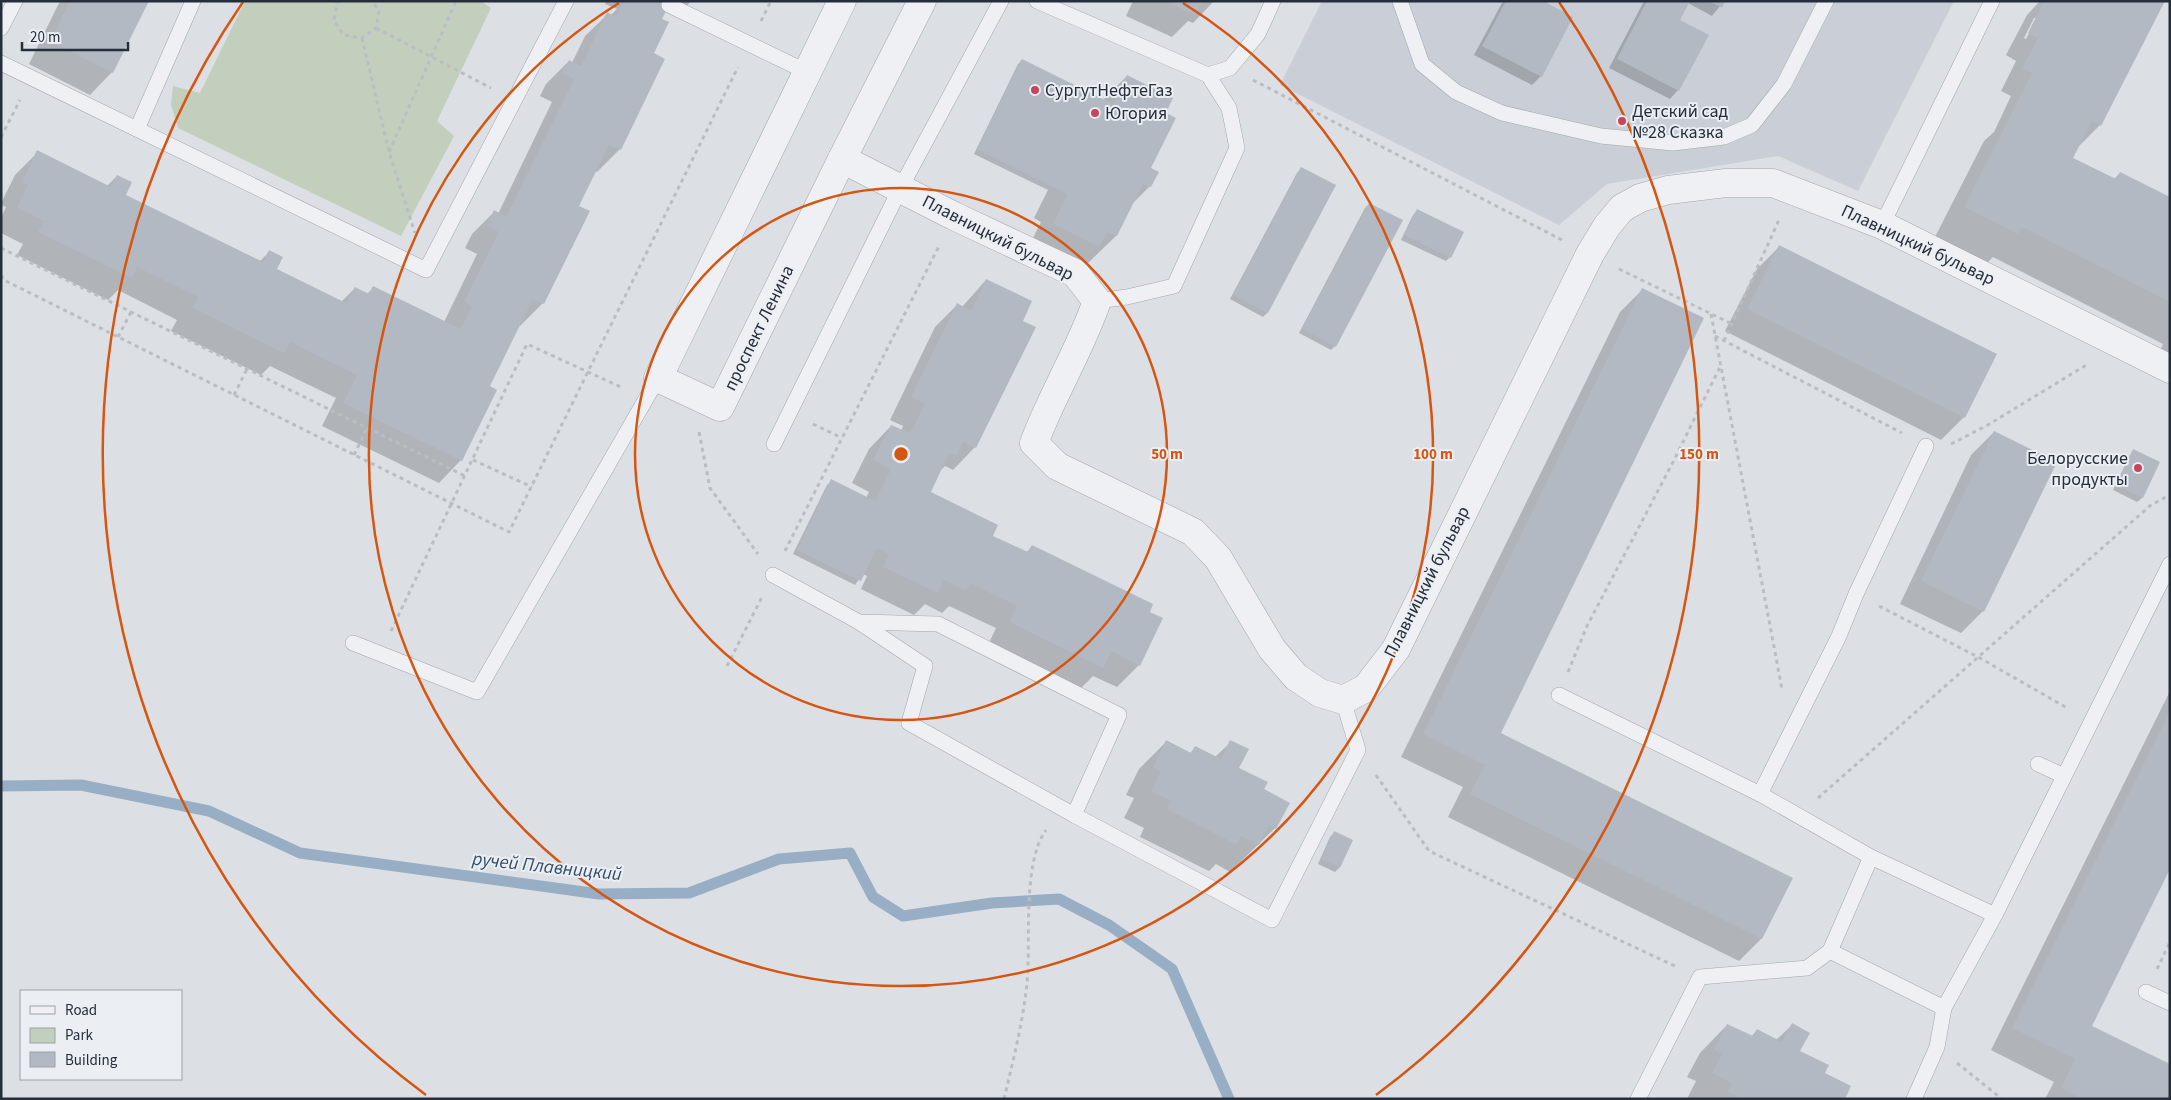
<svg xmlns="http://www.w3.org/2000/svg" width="2171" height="1100" font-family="'Source Sans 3',sans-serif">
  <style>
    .built { fill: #cacfd7 }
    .green { fill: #c2cfbd }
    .shadow { fill: #0003; fill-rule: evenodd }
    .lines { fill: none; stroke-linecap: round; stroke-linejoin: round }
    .stream { stroke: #98aec5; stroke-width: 11 }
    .building { fill: #b3b9c2 }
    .service-casing { stroke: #a2a7af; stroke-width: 16 }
    .minor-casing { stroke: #a2a7af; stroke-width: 29 }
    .path { stroke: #babec4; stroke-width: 3; stroke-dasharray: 4 4; stroke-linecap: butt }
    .service { stroke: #eef0f4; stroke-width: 15 }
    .minor { stroke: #eef0f4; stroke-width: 28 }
    .ring { fill: none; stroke: #d55511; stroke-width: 2.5 }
    .poi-dot { fill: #c7445b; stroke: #ebeff3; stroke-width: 2 }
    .labels { text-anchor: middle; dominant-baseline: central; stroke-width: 4; stroke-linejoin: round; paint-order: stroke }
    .poi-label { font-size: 18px; fill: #262e3b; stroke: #ebeff3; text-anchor: start }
    .street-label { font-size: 18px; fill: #262e3b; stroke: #ebeff3 }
    .water-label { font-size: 19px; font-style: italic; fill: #334e6d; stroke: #ebeff3 }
    .centre { fill: #d55511; stroke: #ebeff3; stroke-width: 2.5 }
    .ring-label { font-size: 15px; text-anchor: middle; font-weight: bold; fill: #d55511; stroke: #ebeff3; stroke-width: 4; stroke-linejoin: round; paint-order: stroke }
  </style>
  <rect width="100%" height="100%" fill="#dce0e5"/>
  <polygon class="built" points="1322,1 1954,1 1858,191 1778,156 1607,184 1559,225 1280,85"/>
  <polygon class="green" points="245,1 481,1 491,8 437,121 454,136 401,236 178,128 171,105 173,86 200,93"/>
  <g class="shadow">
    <polygon points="60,1 147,1 112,72 90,95 29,64"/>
    <polygon points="606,1 691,1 684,9 670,1 661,18 653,54 620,149 597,172 595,171 577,206 543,303 520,326 519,325 488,387 461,460 439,483 322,426 336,398 270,366 261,375 171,331 177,320 118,290 108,300 17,255 23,244 1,233 1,218 6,207 1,205 1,203 15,175 38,152 107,186 117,176 124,196 260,261 269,252 275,270 341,302 355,288 367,294 373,288 444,322 477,254 465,248 472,234 494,212 498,214 552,102 540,96 546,84 569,61 572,63 585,36 608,14 611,15 617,9 605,4"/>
    <polygon points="1133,1 1214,1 1193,23 1188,21 1172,37 1126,16"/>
    <polygon points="1503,1 1547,1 1541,76 1532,85 1474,55"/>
    <polygon points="1644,1 1724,1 1712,16 1688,3 1679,21 1678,90 1670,99 1609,68"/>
    <path d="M2040 1H2163L2100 125 2078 147 2072 158 2114 179 2120 173 2170 198V376L2152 367 2163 344 1993 257 1987 263 1935 237 1984 141 1994 132 2011 96 2001 91 2016 61 2006 55 2027 15ZM2034 18H2037L2026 39 2024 38Z"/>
    <polygon points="1022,60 1103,100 1127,76 1164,113 1149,168 1150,186 1130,206 1116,236 1088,263 1083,261 1070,274 1026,252 1041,222 1034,218 1048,190 974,154 1018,64"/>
    <polygon points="1301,169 1334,186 1267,313 1263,317 1230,299 1297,173"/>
    <polygon points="1369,204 1335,346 1331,350 1299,333 1365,208"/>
    <polygon points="1417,211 1450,257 1446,261 1401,240 1413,215"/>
    <polygon points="1779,247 1964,417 1941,440 1725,331 1757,269"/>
    <polygon points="986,280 1021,321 975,447 953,470 945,466 940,471 929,492 991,536 1026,553 1032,546 1139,665 1117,687 1093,676 1079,690 988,645 996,628 949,606 942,613 925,604 914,615 861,589 867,576 863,574 855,585 793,554 827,485 832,481 866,498 869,492 852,483 869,449 891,426 901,431 903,426 890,420 935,327 957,305 962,307"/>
    <polygon points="1642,290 1499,733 1791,878 1761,939 1739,961 1448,817 1463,787 1401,757 1620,312"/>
    <polygon points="1994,432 1983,611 1961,633 1900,604 1971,455"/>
    <polygon points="2134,451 2158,463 2142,498 2137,502 2113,490 2130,455"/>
    <polygon points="2170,691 2170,866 2090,1027 2170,1099 2045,1099 2054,1082 1991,1050"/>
    <polygon points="1166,742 1189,754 1196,747 1215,757 1231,742 1238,768 1262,790 1275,828 1230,872 1216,864 1209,871 1140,837 1144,828 1124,818 1134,798 1126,795 1139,769"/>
    <polygon points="1335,832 1351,840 1339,868 1335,872 1318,864 1330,837"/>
    <polygon points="1727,1025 1751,1037 1757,1030 1776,1040 1792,1025 1799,1051 1823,1073 1843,1099 1687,1099 1696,1081 1687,1077 1700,1053"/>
  </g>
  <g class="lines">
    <polyline class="stream" points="1,786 81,785 209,811 300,853 599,894 689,893 779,859 850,853 873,897 903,916 992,903 1059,899 1109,925 1172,969 1229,1099"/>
  </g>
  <g class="building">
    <polygon points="70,1 149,1 113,73 50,41"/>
    <polygon points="624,1 671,1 662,19 669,22 654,53 665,59 621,150 609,145 579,206 590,211 544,304 533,299 490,386 497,390 462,461 343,403 357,375 290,342 284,353 193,308 198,297 137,267 132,278 38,232 44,221 17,207 28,185 22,182 37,150 111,187 117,175 132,182 126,195 263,262 269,250 283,257 277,269 346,303 355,287 369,294 373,286 461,329 472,306 464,302 499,232 487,226 494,210 506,217 574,79 562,73 569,60 581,66 607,12 616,17"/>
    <polygon points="1165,1 1202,1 1195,15"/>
    <polygon points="1506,1 1548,1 1547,3 1573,17 1542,77 1482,46"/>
    <polygon points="1647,1 1690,1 1680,20 1709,35 1679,91 1617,59"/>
    <polygon points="1709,1 1725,1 1722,8"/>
    <polygon points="2044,1 2165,1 2101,126 2092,121 2073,158 2116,179 2120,172 2170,197 2170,302 2022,227 2018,234 1964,207 2032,73 2022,68 2038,38 2028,33"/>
    <polygon points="1022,59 1113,104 1127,75 1173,98 1166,113 1176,118 1151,168 1159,172 1151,187 1143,184 1117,236 1107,232 1099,247 1053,224 1067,194 977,149"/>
    <polygon points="1301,167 1336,185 1268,313 1233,295"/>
    <polygon points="1369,203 1403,220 1336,347 1302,329"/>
    <polygon points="1417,209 1464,232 1451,258 1404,235"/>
    <polygon points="1779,245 1997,354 1965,418 1747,309"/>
    <polygon points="986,279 1032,301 1023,321 1036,327 976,448 963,442 956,456 949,453 931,492 998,525 993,536 1028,552 1032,545 1153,604 1150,612 1163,618 1140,666 1111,651 1103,668 1009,622 1017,606 970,583 966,591 944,580 938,593 883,567 889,554 877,548 861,581 797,550 831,479 875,501 891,469 873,460 891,425 910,433 925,404 911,397 957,303 971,311"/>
    <polygon points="1642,288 1704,318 1501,733 1793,878 1762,939 1470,794 1485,765 1423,734"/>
    <polygon points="1994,431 2057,462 1984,612 1921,581"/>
    <polygon points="2133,449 2160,462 2143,498 2116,485"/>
    <polygon points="2170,711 2170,869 2092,1026 2170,1064 2170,1099 2082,1099 2061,1088 2075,1059 2012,1028"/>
    <polygon points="1166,740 1191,753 1195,746 1221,759 1230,740 1249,749 1239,768 1268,782 1264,789 1290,803 1276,829 1269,825 1259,845 1241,836 1237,845 1167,809 1171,801 1151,791 1161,771 1153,767"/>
    <polygon points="1334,831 1353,840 1340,868 1321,859"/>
    <polygon points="1792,1023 1810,1033 1800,1051 1829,1065 1825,1073 1851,1086 1845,1099 1742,1099 1728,1092 1732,1083 1712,1073 1722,1054 1714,1050 1727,1024 1753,1036 1757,1029 1782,1042"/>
  </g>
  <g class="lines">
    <g class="service-casing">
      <g id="service">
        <polyline points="1037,1 1208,75 1229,108 1237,148 1174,286 1127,297 1097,301"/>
        <polyline points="1400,1 1422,64 1456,92 1502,113 1601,136 1673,143 1724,137 1752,125 1784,84 1826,1"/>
        <polyline points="669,5 807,72"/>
        <polyline points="1,28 15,1"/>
        <polyline points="1,63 426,270 566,1"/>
        <polyline points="1208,75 1230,68 1258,34 1273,1"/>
        <polyline points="137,129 193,1"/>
        <polyline points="1882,225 1992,1"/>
        <polyline points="774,444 900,189 1001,1"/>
        <polyline points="773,575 859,622 938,624 1119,715 1074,815 1272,920 1358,750 1343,700"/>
        <polyline points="859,622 925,666 909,723 1074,815"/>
        <polyline points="353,643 477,692 658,378"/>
        <polyline points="1559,695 1760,794 1871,857 1995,915"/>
        <polyline points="2038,764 2064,776"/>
        <polyline points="1760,794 1839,636 1856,594 1926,446"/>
        <polyline points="1830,951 1944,1008"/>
        <polyline points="2146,992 2170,1003"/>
        <polyline points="1638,1099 1700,977 1807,968 1830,951 1871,857"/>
        <polyline points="1914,1099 1937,1047 1944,1008 1995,915 2170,564"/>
      </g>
    </g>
    <g class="minor-casing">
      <g id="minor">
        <polyline points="842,1 658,378 720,407 842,159 922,1"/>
        <path d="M842 159 954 216 1075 273 1097 301C1080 350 1052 395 1034 443L1057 466 1193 532 1218 558 1272 649 1296 677 1320 693 1343 700 1366 688 1396 649 1590 254 1607 226 1622 208 1640 198 1668 190 1726 183H1773L1882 225 2170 369"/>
      </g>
    </g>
    <g class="path">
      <polyline points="340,1 337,3 334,21 344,35 362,38 376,28 379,11 372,1"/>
      <polyline points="761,21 771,1"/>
      <polyline points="376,28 491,88"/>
      <polyline points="362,38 389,152 415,233"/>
      <polyline points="1253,80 1562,240"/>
      <polyline points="1,137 20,100"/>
      <polyline points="389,152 456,1"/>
      <polyline points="1,248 465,476"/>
      <polyline points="1619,269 1732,324"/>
      <polyline points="1,275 4,280 509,532 738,67"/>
      <polyline points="1711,314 1782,689"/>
      <polyline points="1715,336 1902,433"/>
      <polyline points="118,337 131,312"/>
      <polyline points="1724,341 1779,220"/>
      <polyline points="234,395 247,369"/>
      <polyline points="813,424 842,438"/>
      <polyline points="699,432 710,488 758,554"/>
      <polyline points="1951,444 1986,426 2088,364"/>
      <polyline points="354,455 367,428"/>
      <polyline points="473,460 532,487"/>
      <polyline points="785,551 940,244"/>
      <polyline points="1879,606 1978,657 2069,709"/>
      <polyline points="391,631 527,344 623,388"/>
      <polyline points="727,666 762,597"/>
      <polyline points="1568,672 1587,626 1673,462 1720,367"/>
      <polyline points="1376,775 1429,851 1677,967"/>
      <polyline points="1818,798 2151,505 2170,495"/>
      <polyline points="2157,969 2170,942"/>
      <polyline points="1957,1063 2002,1099"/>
      <path d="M1004 1099C1013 1061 1023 1022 1027 983 1031 941 1022 863 1046 830"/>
    </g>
    <use href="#service" class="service"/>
    <use href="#minor" class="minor"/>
  </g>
  <g class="ring">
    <circle cx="901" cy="454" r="266"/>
    <path d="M1183 3A532 532 0 1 1 619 3"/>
    <path d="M426 1095A798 798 0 0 1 243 2M1559 2A798 798 0 0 1 1376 1095"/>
  </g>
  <g class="poi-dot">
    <circle cx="1035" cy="90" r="5"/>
    <circle cx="1095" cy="113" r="5"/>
    <circle cx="1622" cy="121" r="5"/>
    <circle cx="2138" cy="468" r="5"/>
  </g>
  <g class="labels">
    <g class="poi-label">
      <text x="1045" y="90">СургутНефтеГаз</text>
      <text x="1632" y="111">Детский сад<tspan x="1632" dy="21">№28 Сказка</tspan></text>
      <text x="1105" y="113">Югория</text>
      <text x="2128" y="458" text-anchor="end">Белорусские<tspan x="2128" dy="21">продукты</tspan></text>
    </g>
    <g class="street-label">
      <text transform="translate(998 238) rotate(27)">Плавницкий бульвар</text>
      <text transform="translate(1918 245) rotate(25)">Плавницкий бульвар</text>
      <text transform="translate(759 328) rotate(-64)">проспект Ленина</text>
      <text transform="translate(1427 582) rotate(-63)">Плавницкий бульвар</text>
    </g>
    <g class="water-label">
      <text transform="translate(547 867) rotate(6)">ручей Плавницкий</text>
    </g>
  </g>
  <circle cx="901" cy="454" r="8" class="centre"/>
  <g class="ring-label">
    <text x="1167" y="459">50 m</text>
    <text x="1433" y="459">100 m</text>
    <text x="1699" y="459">150 m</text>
  </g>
  <rect width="2171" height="1100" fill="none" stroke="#262e3b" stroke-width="5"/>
  <rect x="20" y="990" width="162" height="90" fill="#ebeff3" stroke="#9ca2a9"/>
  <rect x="30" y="1006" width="25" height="8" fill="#eef0f4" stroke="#9ca2a9"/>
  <text x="65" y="1015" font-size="15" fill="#262e3b">Road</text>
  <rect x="30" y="1028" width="25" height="15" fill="#c2cfbd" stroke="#9ca2a9"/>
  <text x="65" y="1040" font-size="15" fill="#262e3b">Park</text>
  <rect x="30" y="1052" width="25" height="15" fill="#b3b9c2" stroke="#9ca2a9"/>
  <text x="65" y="1065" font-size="15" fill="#262e3b">Building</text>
  <path d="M22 42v8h106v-8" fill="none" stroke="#262e3b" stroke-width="2.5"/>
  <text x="30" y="42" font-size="15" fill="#262e3b" stroke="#ebeff3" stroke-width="4" paint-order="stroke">20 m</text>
</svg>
